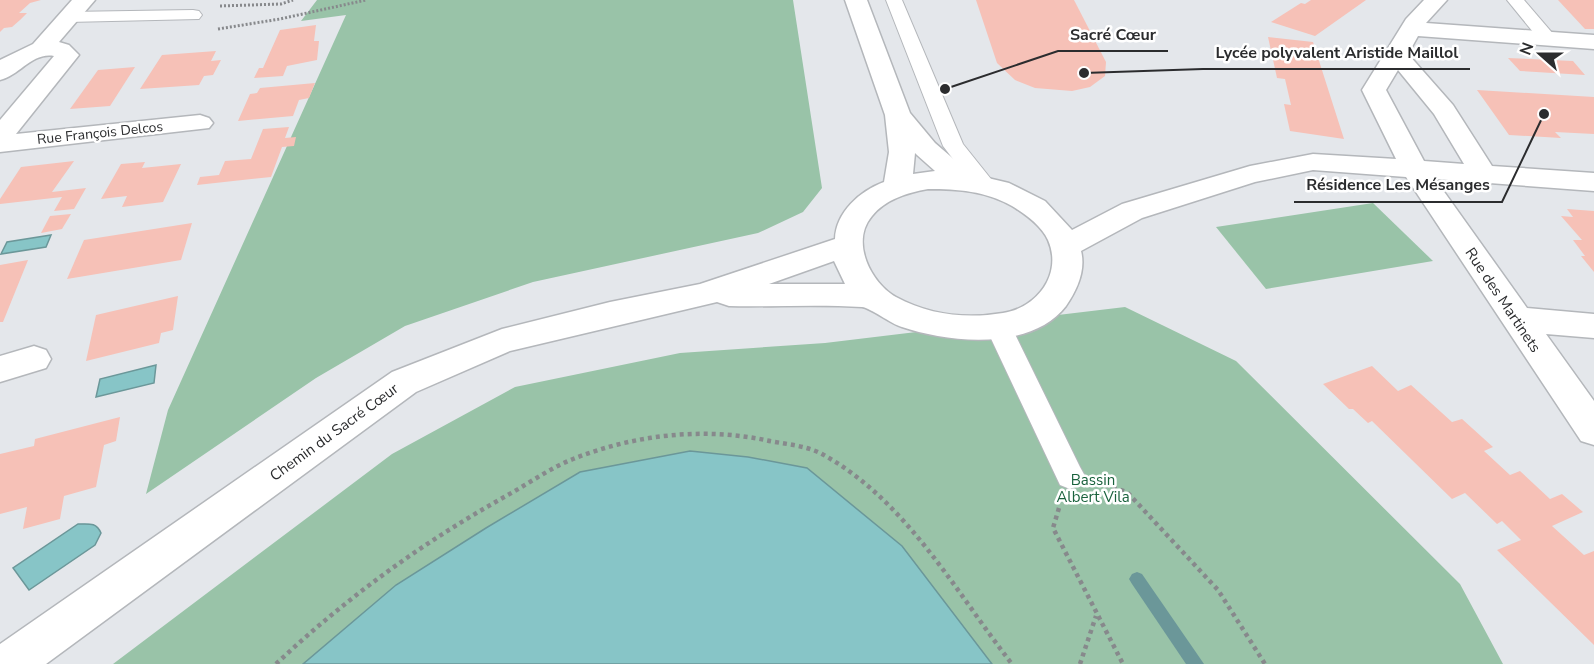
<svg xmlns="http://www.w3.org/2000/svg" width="1594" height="664" font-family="'Nunito Sans',sans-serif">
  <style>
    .green { fill: #99c3a8 }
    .water { fill: #87c5c7; stroke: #6b9799; stroke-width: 1.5 }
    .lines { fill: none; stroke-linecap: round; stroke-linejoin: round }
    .stream { fill: #6b9799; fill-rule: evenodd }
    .building { fill: #f6c1b7 }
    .service-casing { stroke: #b4b7bb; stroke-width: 2 }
    .minor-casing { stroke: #b4b7bb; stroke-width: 3 }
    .path-far1 { stroke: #87898c; stroke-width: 3; stroke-dasharray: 2 2; stroke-linecap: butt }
    .path { stroke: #87898c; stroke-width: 4.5; stroke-dasharray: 4 4; stroke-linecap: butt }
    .service { fill: #fff; fill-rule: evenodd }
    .minor { fill: #fff; fill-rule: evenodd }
    .labels { text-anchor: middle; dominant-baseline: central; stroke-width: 5; stroke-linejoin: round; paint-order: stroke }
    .far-street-label { font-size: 14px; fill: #2b2c2e; stroke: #fff }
    .street-label { font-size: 15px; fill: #2b2c2e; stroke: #fff }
    .park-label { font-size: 15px; fill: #1a623d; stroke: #fff }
    .leader { fill: none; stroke: #2b2c2e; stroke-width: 2 }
    .callout-dot { fill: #2b2c2e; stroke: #fff; stroke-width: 2 }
    .callout-label { font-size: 16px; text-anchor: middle; font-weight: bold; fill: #2b2c2e; stroke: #fff; stroke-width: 5; stroke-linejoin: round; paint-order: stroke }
  </style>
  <rect width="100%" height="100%" fill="#e4e7eb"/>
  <g class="green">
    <polygon points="317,0 793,0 822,188 803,212 758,233 533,282 405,326 316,378 146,494 168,410 346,15 301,21"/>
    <polygon points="1373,203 1433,261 1266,289 1216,227"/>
    <polygon points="1125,307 1236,361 1460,584 1503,664 113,664 392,454 515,387 680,353 825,343"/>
  </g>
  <g class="water">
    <polygon points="51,235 46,247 1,254 7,242"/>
    <polygon points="156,365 154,383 96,397 100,379"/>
    <polygon points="690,451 748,457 807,468 902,546 992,664 303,664 396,585 486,528 580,472"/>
    <path d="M78 524C89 524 96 522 101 533L95 545 29 590 13 568Z"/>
  </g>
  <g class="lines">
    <polygon class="stream" points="1137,572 1142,574 1204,664 1186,664 1132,584 1129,579 1132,574"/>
  </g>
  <g class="building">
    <polygon points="0,0 41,0 30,3 19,13 27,13 20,20 12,27 4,28 0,32"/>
    <polygon points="976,0 1074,0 1106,62 1105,76 1090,87 1072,91 1035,88 1015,80 997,63"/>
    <polygon points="1311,0 1366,0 1315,36 1271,22 1301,3 1305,4"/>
    <polygon points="1558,0 1594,0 1594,29 1585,29"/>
    <polygon points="316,25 314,41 319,41 317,60 287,66 283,76 254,78 259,68 263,68 280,30"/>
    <polygon points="1268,37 1313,42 1344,139 1290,131 1284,104 1291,105 1285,79 1277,78"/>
    <polygon points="216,51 211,61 221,60 213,75 204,76 199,85 140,89 162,55"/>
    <polygon points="1508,58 1573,61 1585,75 1520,71"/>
    <polygon points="135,67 110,106 70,109 98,70"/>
    <polygon points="315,83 309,98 299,100 293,116 238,121 250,94 257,93 260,88"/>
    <polygon points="1477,90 1594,97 1594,134 1555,132 1561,138 1509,135"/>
    <polygon points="289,127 285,138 296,137 294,146 282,147 271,177 197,185 200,177 219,175 225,161 251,159 263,129"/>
    <polygon points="74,161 52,192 86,188 74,209 54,211 62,197 0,204 0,199 21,167"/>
    <polygon points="145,162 142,168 181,164 163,202 122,207 127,196 101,199 121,164"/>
    <polygon points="1567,209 1594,211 1594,272 1581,256 1585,256 1573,240 1582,240 1561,216 1573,217"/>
    <polygon points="71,214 62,229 41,233 50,216"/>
    <polygon points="192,223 181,260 67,279 84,240"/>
    <polygon points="28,260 3,322 0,322 0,265"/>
    <polygon points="178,296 173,330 161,333 159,343 86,361 96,315"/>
    <polygon points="1372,366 1398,391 1411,385 1452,422 1462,419 1493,447 1484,451 1510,475 1520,471 1550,499 1562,494 1583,512 1552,526 1584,555 1594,551 1594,645 1497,550 1521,540 1502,521 1497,524 1465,493 1452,499 1372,421 1368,423 1353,409 1349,409 1323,384"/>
    <polygon points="120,417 116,441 104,445 96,487 64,496 60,519 23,529 27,507 0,514 0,454 34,446 35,439"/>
  </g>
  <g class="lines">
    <g class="service-casing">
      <g id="service">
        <polygon points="886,0 902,0 963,144 995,184 992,189 976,189 943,146"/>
        <polygon points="1507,0 1524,0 1554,35 1557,39 1554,43 1542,43"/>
        <polygon points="193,10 199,11 202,15 199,19 68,22 59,17 68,12"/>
        <polygon points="999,319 1008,321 1012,328 1080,467 1085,476 1080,485 1070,489 1060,485 986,328 990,321"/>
      </g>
    </g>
    <g class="minor-casing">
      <g id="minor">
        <path d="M72 0H95L59 42 69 45 79 55 16 134 200 115 209 118 213 123 209 128 0 152V120L54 56C32 52 19 76 0 80V60L33 44Z"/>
        <path d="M845 0H867L910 113 935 143 971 174 1009 183 1045 201 1072 230 1122 204 1250 166 1313 154 1396 159 1362 90 1406 19 1424 0H1447L1426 23 1594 35V49L1418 36 1408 54 1453 105 1492 166 1594 173V191L1435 179 1527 308 1594 314V338L1546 334 1594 401V445L1581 441 1406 177 1313 170 1255 182 1142 218 1081 251C1086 270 1077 290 1066 306 1032 351 949 343 902 327 891 324 871 308 862 307 818 304 773 307 729 306L717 302 510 351 416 392 46 664H0V644L392 372 502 329 610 302 700 284 835 239C836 212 860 191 884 182L889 152 885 115ZM1398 70 1434 114 1464 164 1424 161 1386 90ZM915 153 917 155 935 171 913 174ZM928 189C958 189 985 191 1012 206 1025 214 1041 225 1048 240 1063 274 1037 308 1003 313 967 319 929 315 896 297 871 283 850 242 872 216 886 199 907 193 928 189ZM834 261 845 284H769Z"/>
        <polygon points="34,346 46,350 51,359 46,368 0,382 0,356"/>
      </g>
    </g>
    <g class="path-far1">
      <polyline points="220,6 281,4 293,0"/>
      <polyline points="218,29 280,19 366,0"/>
    </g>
    <g class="path">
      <polyline points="1105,485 1127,492 1218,590 1265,664"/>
      <polyline points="1059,508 1053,528 1123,664"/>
      <path d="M276 664C346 598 422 543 506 496 528 484 550 468 573 459 633 435 702 427 765 440 783 444 805 445 822 454 906 500 955 591 1012 664"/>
      <polyline points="1080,664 1096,616"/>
    </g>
    <use href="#service" class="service"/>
    <use href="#minor" class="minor"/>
  </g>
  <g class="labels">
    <g class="far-street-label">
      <text transform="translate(100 133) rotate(-6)">Rue François Delcos</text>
    </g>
    <g class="street-label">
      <text transform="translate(1503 300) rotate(56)">Rue des Martinets</text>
      <text transform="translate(334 432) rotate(-36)">Chemin du Sacré Cœur</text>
    </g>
    <g class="park-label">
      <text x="1093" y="480">Bassin<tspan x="1093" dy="17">Albert Vila</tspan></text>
    </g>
  </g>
  <path class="leader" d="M945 89L1058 51H1168M1084 73L1203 69H1470M1544 114L1502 202H1294"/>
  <g class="callout-dot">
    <circle cx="945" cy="89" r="6"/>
    <circle cx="1084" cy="73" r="6"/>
    <circle cx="1544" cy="114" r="6"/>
  </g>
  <g class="callout-label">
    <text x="1113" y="40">Sacré Cœur</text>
    <text x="1337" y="58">Lycée polyvalent Aristide Maillol</text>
    <text x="1398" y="190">Résidence Les Mésanges</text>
  </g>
  <g transform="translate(1540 54) rotate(291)" stroke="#ffffff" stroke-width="4.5" paint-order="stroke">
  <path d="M0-4.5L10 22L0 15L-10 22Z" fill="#2b2c2e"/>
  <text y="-9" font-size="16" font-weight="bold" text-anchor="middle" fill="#2b2c2e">N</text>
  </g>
</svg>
